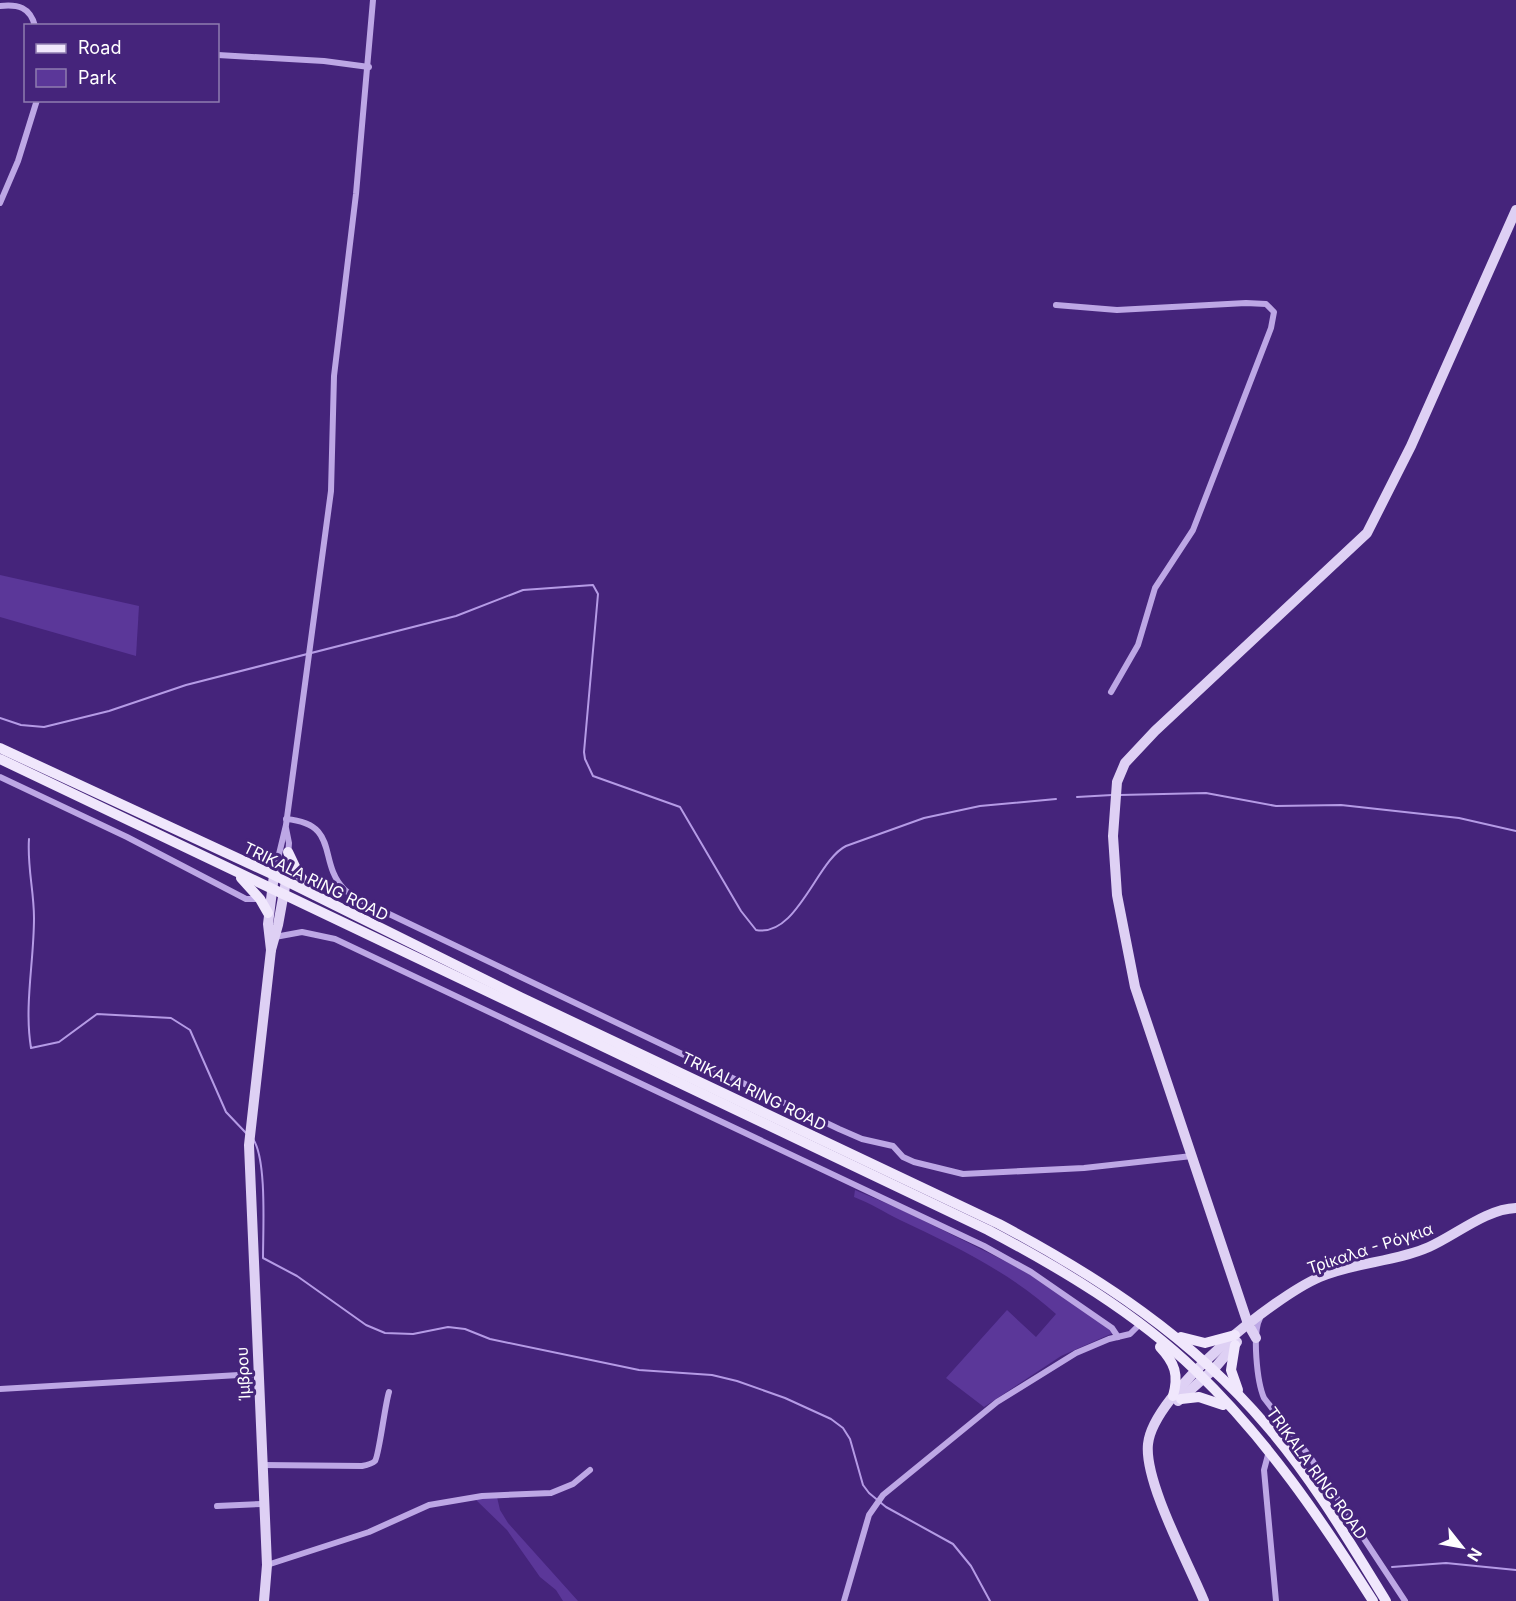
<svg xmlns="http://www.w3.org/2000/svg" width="1516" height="1601" font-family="Inter,sans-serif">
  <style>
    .green { fill: #5b3799 }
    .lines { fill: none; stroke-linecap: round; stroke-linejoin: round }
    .stream { stroke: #b59be6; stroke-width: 2 }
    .street { stroke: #bda7e5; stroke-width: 6 }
    .secondary { stroke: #ded0f4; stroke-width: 10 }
    .primary { stroke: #f0e7fc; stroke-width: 10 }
    .labels { text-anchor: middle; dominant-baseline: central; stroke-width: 6; stroke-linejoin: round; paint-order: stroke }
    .street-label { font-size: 16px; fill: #fff; stroke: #45247b }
  </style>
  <rect width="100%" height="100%" fill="#45247b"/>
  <g class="green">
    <polygon points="0,575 139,606 136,656 0,617"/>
    <path d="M855 1190 900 1209 1021 1269 1108 1325 1113 1333 1061 1356 984 1407 946 1378 1007 1310 1036 1337 1056 1314C1011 1273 955 1246 900 1220 884 1212 870 1203 854 1197Z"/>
    <polygon points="497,1497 500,1510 508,1523 578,1601 563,1601 556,1590 540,1577 507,1530 475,1499"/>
  </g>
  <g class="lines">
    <g class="stream">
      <path d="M0 718 21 725 44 727 109 711 186 685 456 616 523 590 593 585 598 594 584 752 585 759 593 776 680 807 741 911 756 930C797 938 817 860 846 846L924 818 980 806 1056 799"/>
      <polyline points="1120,795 1206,793 1276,806 1341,805 1459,818 1516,831"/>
      <polyline points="1077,797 1112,795"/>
      <path d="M29 839C27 866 34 891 34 918 34 962 24 1005 31 1048L59 1042 97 1014 171 1018 190 1030 226 1112 246 1133"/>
      <path d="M253 1139C267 1159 263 1230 263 1258L297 1276 366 1325 385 1333 413 1334 448 1327 465 1329 490 1339 639 1370 712 1375 737 1381 785 1398 831 1419 843 1428 850 1439 863 1485 869 1493 886 1507 953 1544 971 1566 990 1601"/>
      <polyline points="1392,1567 1446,1563 1516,1570"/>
    </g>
    <g class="street">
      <path d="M0 6C18 4 30 7 35 26"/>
      <polyline points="218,55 324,61 369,67"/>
      <polyline points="0,203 18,161 37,100"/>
      <polyline points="1056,305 1117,310 1246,303 1266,304 1274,312 1271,328 1193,530 1155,588 1138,645 1111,692"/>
      <polyline points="0,777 127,837 246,899 260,899"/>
      <path d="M286 819C341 824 317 861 344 889 350 895 357 898 364 902L839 1129 862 1139 893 1146 903 1157 914 1162 963 1174 1084 1168 1192 1156"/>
      <polyline points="274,875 286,825 331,491 334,376 356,194 373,0"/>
      <polyline points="286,881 289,843 286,828"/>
      <polyline points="275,937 302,932 335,939 984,1246 1031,1272 1112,1328 1118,1337"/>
      <path d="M1260 1318C1252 1333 1257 1382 1264 1398L1310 1457 1405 1601"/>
      <polyline points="0,1389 258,1374"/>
      <polyline points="1269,1451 1264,1470 1276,1601"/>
      <path d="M262 1465 362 1466C367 1465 372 1464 375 1461 379 1456 385 1404 389 1392"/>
      <polyline points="217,1506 262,1504"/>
      <polyline points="267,1565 369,1532 429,1505 482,1496 551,1493 573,1484 590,1470"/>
      <polyline points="844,1601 869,1515 883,1495 997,1402 1076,1353 1109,1339 1130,1334 1139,1325"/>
    </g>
    <g class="secondary">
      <polyline points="271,950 268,924 274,875"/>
      <polyline points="1256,1338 1248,1324 1135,987 1117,895 1113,836 1117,782 1125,763 1155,731 1367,533 1411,446 1516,210"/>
      <polyline points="1178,1401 1214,1369 1237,1342"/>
      <polyline points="264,1601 267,1565 249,1145 271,950 278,925 286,881"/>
      <path d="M1204 1601C1189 1564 1144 1482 1148 1444 1153 1393 1275 1296 1320 1277 1355 1262 1395 1262 1429 1247 1456 1235 1486 1209 1516 1208"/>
    </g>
    <g class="primary">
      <path d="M0 748 274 875 520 997 999 1224C1099 1277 1192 1338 1266 1425 1312 1478 1349 1541 1386 1601"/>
      <path d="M0 759 988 1230C1060 1268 1136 1313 1195 1370 1266 1438 1321 1519 1373 1601"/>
      <polyline points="288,852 298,873 315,895"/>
      <polyline points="241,878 260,899 268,913"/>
      <polyline points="1181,1337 1205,1343 1235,1335"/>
      <polyline points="1235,1345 1231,1370 1238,1390"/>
      <path d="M1160 1347C1175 1363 1179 1375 1173 1396"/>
      <polyline points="1181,1399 1199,1397 1223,1405"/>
    </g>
  </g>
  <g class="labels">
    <g class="street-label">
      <text transform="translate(316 881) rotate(26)">TRIKALA RING ROAD</text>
      <text transform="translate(754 1091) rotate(26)">TRIKALA RING ROAD</text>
      <text transform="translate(1370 1248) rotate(-18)">Τρίκαλα - Ρόγκια</text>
      <text transform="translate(243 1374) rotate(-93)">Ίμβρου</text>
      <text transform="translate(1317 1473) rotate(54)">TRIKALA RING ROAD</text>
    </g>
  </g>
  <rect x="24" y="24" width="195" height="78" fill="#45247b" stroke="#8f7cb0" stroke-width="1.5"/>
  <rect x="36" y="44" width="30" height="9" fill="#f0e7fc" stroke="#8f7cb0" stroke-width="1.5"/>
  <text x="78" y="54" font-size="18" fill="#ffffff">Road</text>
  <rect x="36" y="69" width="30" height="18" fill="#5b3799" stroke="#8f7cb0" stroke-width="1.5"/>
  <text x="78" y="84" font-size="18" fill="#ffffff">Park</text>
  <g transform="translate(1462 1547) rotate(121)" stroke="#45247b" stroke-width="4.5" paint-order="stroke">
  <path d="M0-4.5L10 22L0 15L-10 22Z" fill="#ffffff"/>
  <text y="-9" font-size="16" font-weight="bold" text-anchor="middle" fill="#ffffff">N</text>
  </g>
</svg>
